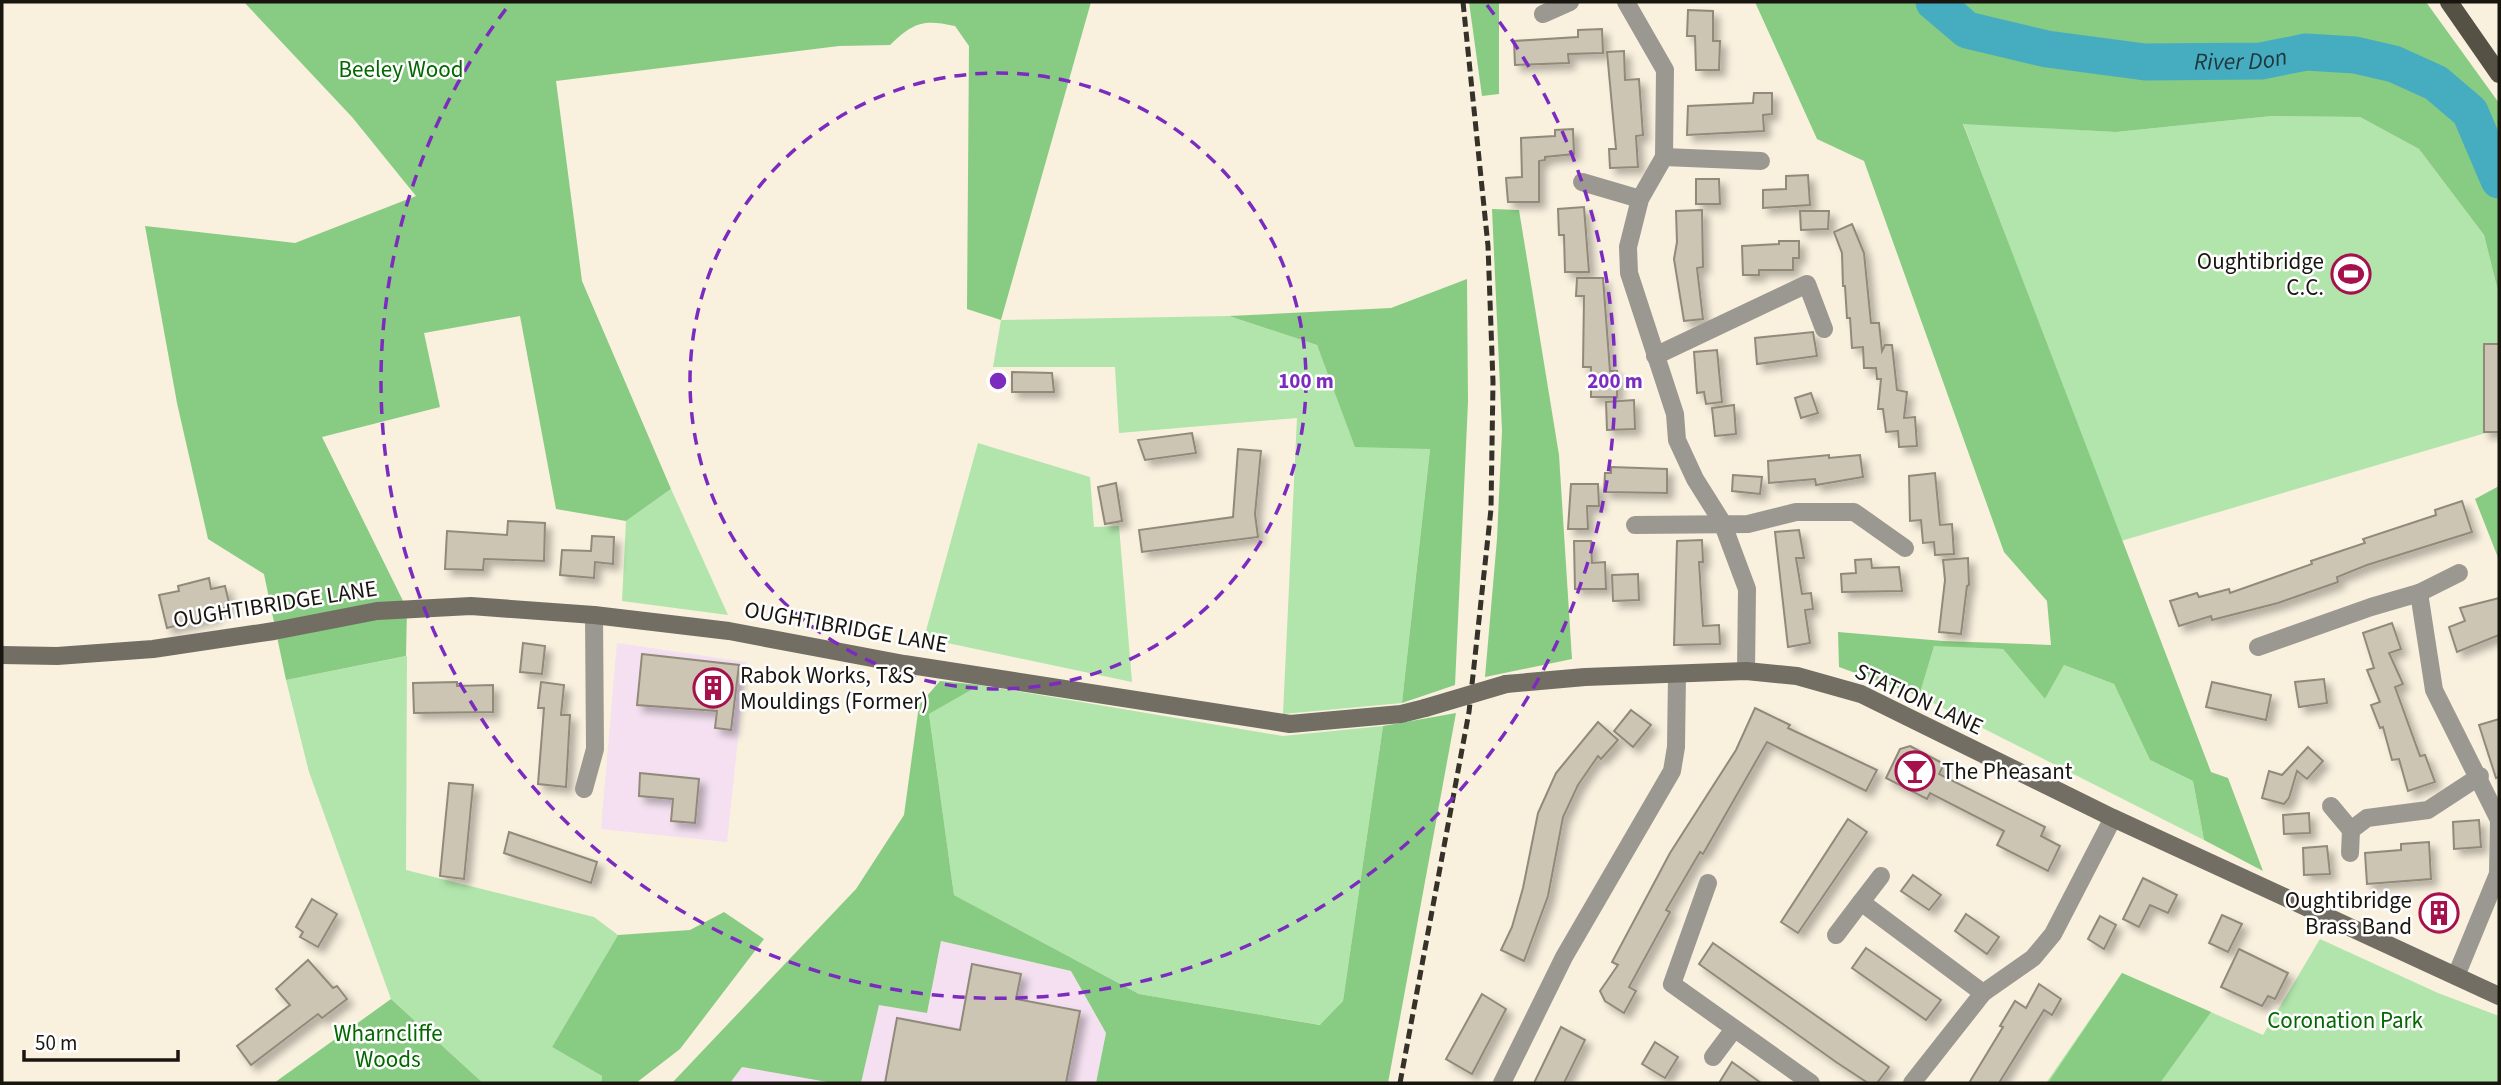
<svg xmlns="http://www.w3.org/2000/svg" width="2501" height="1085" font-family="'Source Sans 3',sans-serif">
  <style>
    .industrial { fill: #f4e0f0 }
    .green { fill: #b1e5ab }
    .forest { fill: #88cb82 }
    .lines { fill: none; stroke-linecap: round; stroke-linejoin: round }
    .river { stroke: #46adc1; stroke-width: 37 }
    .building { fill: #ccc5b3; stroke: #918a7a; stroke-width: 2; filter: url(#shadow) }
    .street { stroke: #9b9891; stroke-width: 18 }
    .secondary { stroke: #726e63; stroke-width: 18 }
    .primary { stroke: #555144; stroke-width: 18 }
    .rail { stroke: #35322a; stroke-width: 5; stroke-dasharray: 10 5; stroke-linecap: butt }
    .secondary-bridge { stroke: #726e63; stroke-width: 18 }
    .ring { fill: none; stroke: #7b2cbf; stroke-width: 3.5; stroke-dasharray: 12 9 }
    .labels { text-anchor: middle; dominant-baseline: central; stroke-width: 5; stroke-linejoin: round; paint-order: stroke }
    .park-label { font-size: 23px; fill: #046800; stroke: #fefefe }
    .poi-label { font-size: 23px; fill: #191610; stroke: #fefefe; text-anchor: end }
    .street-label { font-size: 23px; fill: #191610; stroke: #fefefe }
    .water-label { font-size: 24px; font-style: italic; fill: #20383c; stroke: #fefefe }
    .centre { fill: #7b2cbf; stroke: #fefefe; stroke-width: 3.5 }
    .ring-label { font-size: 21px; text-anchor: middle; font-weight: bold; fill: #7b2cbf; stroke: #fefefe; stroke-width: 5; stroke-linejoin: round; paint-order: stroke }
  </style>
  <defs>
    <filter id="shadow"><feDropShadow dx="6" dy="6" stdDeviation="3.5" flood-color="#0004"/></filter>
  </defs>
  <rect width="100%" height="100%" fill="#f9f0de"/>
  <g class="industrial">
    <polygon points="617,643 746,662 727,842 601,829"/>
    <polygon points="941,941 1071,971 1106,1033 1096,1083 861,1083 879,1004 927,1013"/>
    <polygon points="742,1067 833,1083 730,1083"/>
  </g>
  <g class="green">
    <polygon points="2272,116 2360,117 2419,149 2484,235 2499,295 2499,429 2121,541 1963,123 2116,132"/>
    <polygon points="1229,316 1317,345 1355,445 1430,448 1402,703 1283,714 1297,418 1119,433 1115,367 993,367 1001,320"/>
    <polygon points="978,443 1090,477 1094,527 1119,526 1132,682 924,638"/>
    <polygon points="671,489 728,615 622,601 626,521"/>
    <polygon points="1934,645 2003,649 2045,699 2064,665 2114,684 2150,760 2193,781 2204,840 1919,696"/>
    <polygon points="407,656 406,870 594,917 618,935 552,1047 602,1076 601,1083 483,1083 391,999 309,772 286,680"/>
    <polygon points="980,685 1283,736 1383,726 1343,1001 1321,1025 1139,994 954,895 929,714"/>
    <polygon points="2320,939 2438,993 2499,1016 2499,1083 2046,1083 2122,973 2263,1035"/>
  </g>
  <g class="forest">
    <path d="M244 2H1091L1001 320 967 309 969 46 955 26C923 19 914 22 890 45L839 46 556 81 582 281 671 489 626 521 556 509 520 316 424 333 440 407 322 437 407 609 406 656 286 680 264 574 208 539 177 403 145 226 295 243 416 196 352 117Z"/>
    <polygon points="1469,2 1499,2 1499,94 1482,96"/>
    <polygon points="1755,2 2426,2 2499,103 2499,295 2484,235 2419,149 2360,117 2272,116 2116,132 1963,124 2211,772 2228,778 2263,871 2204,840 2193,781 2150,760 2114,684 2064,665 2045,699 2003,649 1934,646 1919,696 1839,667 1838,632 1943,641 2051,645 2047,601 2004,552 1864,161 1817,139"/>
    <polygon points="1492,209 1519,210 1559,455 1572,659 1485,677 1497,539 1502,431"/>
    <polygon points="1467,279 1468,402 1455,685 1402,703 1430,449 1355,447 1317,345 1229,316 1391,308"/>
    <polygon points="2499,486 2499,560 2475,499"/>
    <polygon points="940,681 980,685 929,714 954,895 1139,994 1320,1025 1343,1001 1383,726 1456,713 1388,1083 1096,1083 1106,1033 1071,971 941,941 927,1013 879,1005 861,1083 833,1083 742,1067 730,1083 672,1083 856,889 904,815 919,705"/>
    <polygon points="724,912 764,939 680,1049 636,1083 601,1083 602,1076 552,1047 618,935 690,930"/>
    <polygon points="2122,973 2211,1012 2160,1083 2048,1083"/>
    <polygon points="391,999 483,1083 274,1083"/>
  </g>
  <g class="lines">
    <path class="river" id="s1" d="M1934 2 1967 30 2047 49 2145 62 2261 61 2306 52 2355 55 2394 64 2436 83 2470 112 2499 180"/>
  </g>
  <g class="building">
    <polygon points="1688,10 1713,11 1713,41 1720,41 1719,70 1696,70 1695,36 1687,36"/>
    <polygon points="1602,29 1603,53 1568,54 1569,63 1515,65 1514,41 1578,37 1578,30"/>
    <polygon points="1624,51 1625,80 1639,79 1643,135 1636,136 1638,167 1610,168 1609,149 1616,149 1607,52"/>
    <polygon points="1754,93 1772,93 1772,114 1763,115 1764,131 1687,135 1688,106 1753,103"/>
    <polygon points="1573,129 1574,154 1545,157 1545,160 1539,161 1539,202 1508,202 1506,178 1522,177 1521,138 1555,136 1555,130"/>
    <polygon points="1808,175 1810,205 1763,208 1763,190 1786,189 1786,176"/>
    <polygon points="1696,179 1719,179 1720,204 1696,204"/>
    <polygon points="1584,207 1589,272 1565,272 1564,235 1559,235 1558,209"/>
    <polygon points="1702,210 1703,267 1697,268 1703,319 1684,321 1674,259 1677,242 1676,211"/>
    <polygon points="1800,211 1829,211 1828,229 1801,230"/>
    <polygon points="1852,224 1864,253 1871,323 1879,323 1882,351 1885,345 1892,345 1897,390 1907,392 1904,418 1915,417 1917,446 1899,447 1898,431 1886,432 1883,409 1878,409 1881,379 1877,379 1876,368 1864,368 1863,347 1852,348 1850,318 1847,318 1845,286 1843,286 1842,253 1834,232"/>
    <polygon points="1779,241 1799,241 1799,258 1793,258 1793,270 1759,270 1759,275 1743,275 1742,246 1779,244"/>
    <polygon points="1577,278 1603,278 1610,371 1617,371 1617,397 1591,397 1591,367 1583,367 1584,296 1576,296"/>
    <polygon points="1813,332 1817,356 1757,364 1755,338"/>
    <rect x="2484" y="344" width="15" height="88"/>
    <polygon points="1717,350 1722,402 1706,404 1704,392 1697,393 1694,352"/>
    <polygon points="1012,372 1052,373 1054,392 1012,392"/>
    <polygon points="1811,393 1818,413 1801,418 1795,398"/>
    <polygon points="1634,400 1635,429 1607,430 1606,402"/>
    <polygon points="1734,405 1736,434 1715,436 1712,408"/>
    <polygon points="1192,433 1196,453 1145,460 1138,440"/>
    <polygon points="1238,449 1261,451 1255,514 1258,537 1142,552 1139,530 1233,517"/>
    <polygon points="1829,455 1829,458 1860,455 1863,477 1816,485 1815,479 1769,483 1768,461"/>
    <polygon points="1611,467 1667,469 1667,493 1604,492 1605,473 1611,473"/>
    <polygon points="1935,473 1940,525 1952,524 1954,554 1935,555 1934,542 1923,543 1921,520 1910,521 1909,476"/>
    <polygon points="1733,475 1762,477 1760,494 1732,491"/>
    <polygon points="1116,483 1122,521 1105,524 1098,487"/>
    <polygon points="1571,484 1598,484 1599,506 1587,506 1588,529 1568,529"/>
    <polygon points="2462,501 2472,532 2367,565 2337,577 2338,582 2278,603 2212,620 2211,616 2179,626 2170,601 2197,593 2199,597 2229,589 2230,593 2312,564 2311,561 2365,543 2363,539 2436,515 2435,510"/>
    <polygon points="508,521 545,523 544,561 484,559 483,570 445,569 447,531 507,535"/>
    <polygon points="1799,530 1804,558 1796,558 1802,594 1811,593 1813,609 1805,610 1810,643 1788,647 1775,532"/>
    <polygon points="592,536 614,537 613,564 595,562 594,578 560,575 562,550 591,551"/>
    <polygon points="1702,540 1703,562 1699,562 1703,626 1719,625 1720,644 1674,645 1677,541"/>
    <polygon points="1574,541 1591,541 1592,563 1605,562 1606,589 1575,589"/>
    <polygon points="1968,558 1969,585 1967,586 1961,634 1939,632 1945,580 1943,560"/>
    <polygon points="1871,559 1872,568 1899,567 1902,591 1842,592 1841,574 1856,573 1855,560"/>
    <polygon points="1638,574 1639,600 1613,601 1612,575"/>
    <polygon points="209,578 211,589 225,586 230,607 213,611 215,616 167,628 159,595 179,591 178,586"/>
    <polygon points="2499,598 2499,635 2457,652 2449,627 2465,621 2460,608"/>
    <polygon points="2392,623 2401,649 2389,653 2403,684 2395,687 2420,756 2425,755 2435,782 2408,791 2399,759 2392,760 2383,727 2380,728 2371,705 2380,702 2367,670 2374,668 2363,633"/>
    <polygon points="523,643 545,646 542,674 520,672"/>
    <polygon points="642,654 739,665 731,730 715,728 717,711 637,705"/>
    <polygon points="2324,679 2327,703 2299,707 2295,682"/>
    <polygon points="457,682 457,686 493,685 493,712 414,713 413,683"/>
    <polygon points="541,682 564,685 561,715 570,715 566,787 538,784 544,708 538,708"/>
    <polygon points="2212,682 2271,695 2266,720 2206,707"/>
    <polygon points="1755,708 1790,725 1788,728 1877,770 1866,791 1767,742 1703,854 1700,852 1666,910 1670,912 1629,987 1636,991 1624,1013 1605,1001 1600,991 1618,965 1612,962 1670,853 1736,750"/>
    <polygon points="1631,710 1651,725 1633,747 1614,731"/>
    <polygon points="2499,719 2499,777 2496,778 2479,725"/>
    <polygon points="1598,722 1618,740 1601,759 1598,756 1578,785 1563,817 1548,896 1524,961 1501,950 1512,927 1523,888 1538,813 1556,773"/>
    <polygon points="1910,746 1944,764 1939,774 2045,827 2041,836 2060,846 2048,871 1997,845 2004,831 1930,793 1927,799 1886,778 1900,749"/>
    <polygon points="2308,747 2323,761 2307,779 2297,771 2289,798 2284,804 2262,798 2269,771 2282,775"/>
    <polygon points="640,773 699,779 695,823 671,821 673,799 639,796"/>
    <polygon points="449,783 473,785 464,879 440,876"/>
    <polygon points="2309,813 2310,833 2284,834 2283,815"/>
    <polygon points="1848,819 1867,832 1798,933 1781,922"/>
    <polygon points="2479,820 2481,847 2454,849 2453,822"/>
    <polygon points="509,832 597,862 591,883 504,853"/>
    <polygon points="2429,842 2431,879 2367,884 2365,853 2401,850 2401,844"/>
    <polygon points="2327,846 2330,874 2304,875 2303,848"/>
    <polygon points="1913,875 1941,895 1929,910 1901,891"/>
    <polygon points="2143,878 2177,895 2168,913 2150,905 2139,927 2123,919"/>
    <polygon points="312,899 337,914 318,947 300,937 303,932 296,927"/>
    <polygon points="1966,914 1999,937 1987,954 1955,931"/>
    <polygon points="2222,915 2242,924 2228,952 2209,943"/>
    <polygon points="2100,916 2116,925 2104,949 2088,939"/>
    <polygon points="1713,943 1889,1067 1877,1083 1868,1083 1836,1062 1699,964"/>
    <polygon points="1866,948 1941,1000 1926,1020 1852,968"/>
    <polygon points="2239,949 2288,973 2275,999 2268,996 2262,1006 2221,987"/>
    <polygon points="308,960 333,988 337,986 347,999 322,1018 318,1014 251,1065 237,1046 290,1005 276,989"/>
    <polygon points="972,964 1021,974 1016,999 1080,1011 1066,1083 885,1083 897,1018 960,1030"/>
    <polygon points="2039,984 2061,999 2052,1015 2044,1010 1999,1083 1969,1083 2003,1027 2000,1026 2015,1001 2026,1008"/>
    <polygon points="1482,994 1506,1009 1472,1074 1446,1059"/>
    <polygon points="1561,1027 1585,1040 1564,1083 1534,1083"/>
    <polygon points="1655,1042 1678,1057 1665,1078 1642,1064"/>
    <polygon points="1732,1062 1761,1083 1719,1083"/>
  </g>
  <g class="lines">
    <g class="street">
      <polyline points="1626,2 1665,70 1664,157 1640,199 1628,247 1629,273 1675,414 1677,440 1695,479 1722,522 1747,589 1746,671"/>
      <polyline points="1543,14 1570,2"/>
      <polyline points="1664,157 1761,161"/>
      <polyline points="1582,182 1640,199"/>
      <polyline points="1655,356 1807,284 1824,329"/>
      <polyline points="1635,525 1748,524 1796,512 1854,512 1905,548"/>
      <polyline points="2419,593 2459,573"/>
      <polyline points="2258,647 2371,607 2419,593 2434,690 2499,820 2498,874 2456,976"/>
      <polyline points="584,789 595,749 594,615"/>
      <polyline points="2331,806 2351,830"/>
      <polyline points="2350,853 2351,830 2367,818 2428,810 2480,776"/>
      <polyline points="1881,876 1861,902 1983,993"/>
      <polyline points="1708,883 1672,984 1811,1083"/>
      <polyline points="1836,935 1861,902"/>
      <polyline points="1713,1057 1734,1029"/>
      <polyline points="1502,1083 1564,957 1672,771 1676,747 1677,675"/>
      <polyline points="1912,1083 1983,993 2033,958 2053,934 2113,818"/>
    </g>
    <g class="secondary">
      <polyline points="2,655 57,656 153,649 274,631 377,611 471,606 594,615 729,631 904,664 1290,724 1401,714 1425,708"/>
      <polyline points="1506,684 1585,677 1746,671 1797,676 1861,694 2113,818 2499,996"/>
    </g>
    <polyline class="primary" points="2449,2 2499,74"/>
    <polyline class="rail" points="1400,1083 1469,712 1491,509 1493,382 1488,246 1463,2"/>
    <polyline class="secondary-bridge" points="1425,708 1506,684"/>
  </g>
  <g class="ring">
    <circle cx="998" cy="381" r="308"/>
    <path d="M1487 5A617 617 0 1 1 509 5"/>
  </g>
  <defs>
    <g id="stadium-ring" transform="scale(2.0125)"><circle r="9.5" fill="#fefefe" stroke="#a6114c" stroke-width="1.5"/><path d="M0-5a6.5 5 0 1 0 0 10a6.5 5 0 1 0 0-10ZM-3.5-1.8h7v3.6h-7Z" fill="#a6114c"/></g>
    <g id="building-ring" transform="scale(2.0125)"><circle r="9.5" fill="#fefefe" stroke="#a6114c" stroke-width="1.5"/><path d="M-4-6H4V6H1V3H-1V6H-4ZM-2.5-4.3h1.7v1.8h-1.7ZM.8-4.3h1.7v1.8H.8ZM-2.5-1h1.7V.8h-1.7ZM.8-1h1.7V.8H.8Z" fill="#a6114c"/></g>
    <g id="bar-ring" transform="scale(2.0125)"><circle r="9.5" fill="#fefefe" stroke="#a6114c" stroke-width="1.5"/><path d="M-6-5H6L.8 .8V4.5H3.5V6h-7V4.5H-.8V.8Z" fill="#a6114c"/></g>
  </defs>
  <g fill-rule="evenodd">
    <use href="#stadium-ring" x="2351" y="274"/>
    <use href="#building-ring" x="713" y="688"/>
    <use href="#bar-ring" x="1915" y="771"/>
    <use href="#building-ring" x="2439" y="913"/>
  </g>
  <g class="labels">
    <g class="park-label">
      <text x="401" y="69">Beeley Wood</text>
      <text x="2345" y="1020">Coronation Park</text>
      <text x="388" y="1033">Wharncliffe<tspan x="388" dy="26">Woods</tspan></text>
    </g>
    <g class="poi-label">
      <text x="2324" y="261">Oughtibridge<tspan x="2324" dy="26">C.C.</tspan></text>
      <text x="740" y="675" text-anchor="start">Rabok Works, T&amp;S<tspan x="740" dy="26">Mouldings (Former)</tspan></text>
      <text x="1942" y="771" text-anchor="start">The Pheasant</text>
      <text x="2412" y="900">Oughtibridge<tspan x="2412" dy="26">Brass Band</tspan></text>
    </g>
    <g class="street-label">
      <text transform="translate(275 604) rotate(-9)">OUGHTIBRIDGE LANE</text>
      <text transform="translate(846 627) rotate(10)">OUGHTIBRIDGE LANE</text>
      <text transform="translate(1919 699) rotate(25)">STATION LANE</text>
    </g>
    <g class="water-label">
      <text stroke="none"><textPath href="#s1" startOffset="320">River Don</textPath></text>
    </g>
  </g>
  <circle cx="998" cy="381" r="10" class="centre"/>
  <g class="ring-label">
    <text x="1306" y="388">100 m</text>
    <text x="1615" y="388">200 m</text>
  </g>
  <rect width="2501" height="1085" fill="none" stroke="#191610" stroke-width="7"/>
  <path d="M24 1050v10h154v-10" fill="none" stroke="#191610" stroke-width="3.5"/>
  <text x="35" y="1050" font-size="21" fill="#191610" stroke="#fefefe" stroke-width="5" paint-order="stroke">50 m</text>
</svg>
